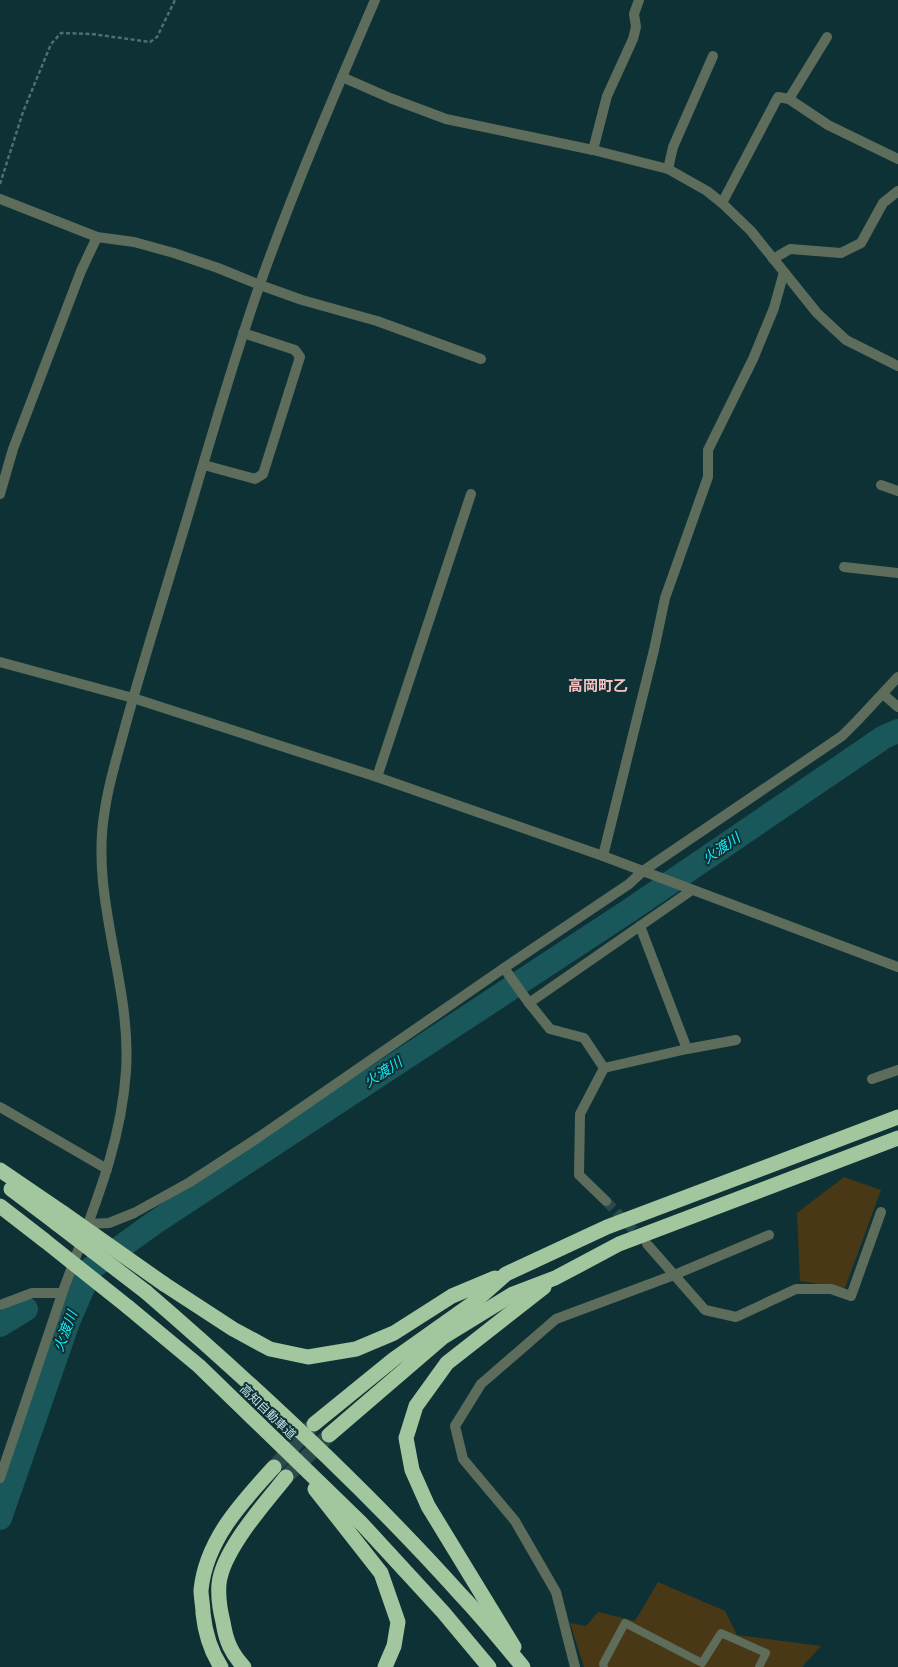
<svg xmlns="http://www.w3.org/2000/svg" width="898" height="1667" font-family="Arial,'Noto Sans JP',sans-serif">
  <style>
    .green { fill: #493815 }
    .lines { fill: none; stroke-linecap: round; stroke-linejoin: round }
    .river { stroke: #1a575b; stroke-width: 24 }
    .minor-tunnel { stroke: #284b4e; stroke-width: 10; stroke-dasharray: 10 5; stroke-linecap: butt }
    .motorway-tunnel { stroke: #284b4e; stroke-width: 15; stroke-dasharray: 15 8; stroke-linecap: butt }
    .path { stroke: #4c6f71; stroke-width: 2.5; stroke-dasharray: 4 2.5; stroke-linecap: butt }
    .service { stroke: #5e6c5c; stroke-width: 8 }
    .minor { stroke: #5e6c5c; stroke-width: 10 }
    .tertiary { stroke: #5e6c5c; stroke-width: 10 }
    .motorway { stroke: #a2c69d; stroke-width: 15 }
    .motorway-bridge { stroke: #a2c69d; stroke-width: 15 }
    .labels { text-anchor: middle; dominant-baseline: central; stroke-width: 4; stroke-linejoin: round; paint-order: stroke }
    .street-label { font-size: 12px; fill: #c0e0e2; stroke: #0d3134 }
    .water-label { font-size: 14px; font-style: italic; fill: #11effc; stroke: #0d3134 }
    .quarter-label { font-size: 15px; font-weight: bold; fill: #f8c3c1; stroke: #0d3134 }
  </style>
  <rect width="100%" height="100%" fill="#0d3134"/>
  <g class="green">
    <polygon points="844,1177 881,1190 845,1288 800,1281 797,1213"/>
    <polygon points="658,1582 725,1611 737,1635 821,1646 802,1667 584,1667 570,1623 586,1626 598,1612 635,1621"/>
  </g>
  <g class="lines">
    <g class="river">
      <polyline points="79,1277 154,1223 630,910 884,737 898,731"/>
      <polyline points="0,1325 26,1309"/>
      <polyline points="0,1518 68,1322 91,1269"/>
    </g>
    <polyline class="minor-tunnel" points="606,1201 643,1240"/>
    <g class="motorway-tunnel">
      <polyline points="274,1467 312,1426"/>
      <polyline points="286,1477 329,1435"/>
    </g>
    <polyline class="path" points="0,184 23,112 51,44 61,33 92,34 150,42 157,37 175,0"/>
    <polyline class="service" points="604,1667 603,1664 625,1623 702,1663 721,1633 766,1653 759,1667"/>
    <g class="minor">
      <polyline points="827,37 789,99 828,125 898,159"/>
      <polyline points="593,150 607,96 633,39 636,27 634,14 639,0"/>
      <polyline points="668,169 673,147 713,56"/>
      <polyline points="0,199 97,237 134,242 174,253 218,268 260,285 302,300 377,321 481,359"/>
      <polyline points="722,203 778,97 789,99"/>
      <polyline points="773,259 790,249 841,253 861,243 883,203 898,191"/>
      <polyline points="204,465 255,479 263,474 300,357 295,350 243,333"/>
      <polyline points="881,485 898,491"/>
      <polyline points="0,494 13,449 81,271 97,237"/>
      <polyline points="844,567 898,573"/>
      <polyline points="883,694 898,707"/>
      <polyline points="377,777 471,494"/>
      <polyline points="603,856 654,650 665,598 708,477 708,450 753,359 774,308 784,272"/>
      <polyline points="504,968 529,1003 692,890"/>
      <polyline points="529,1003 550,1029 584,1038 604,1068 687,1049 640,926"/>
      <polyline points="687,1049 736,1040"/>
      <polyline points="604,1068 580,1114 579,1175 606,1201"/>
      <polyline points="872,1079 898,1070"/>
      <polyline points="0,1107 107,1169"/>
      <polyline points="134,1213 190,1182 259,1137 504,968 629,884 643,871 842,736 857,721 898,677"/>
      <polyline points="647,1244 705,1310 736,1317 796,1289 831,1289 851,1296 881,1212"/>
      <polyline points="575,1667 556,1592 515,1521 463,1459 455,1426 481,1384 556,1319 674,1275 769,1235"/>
    </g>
    <g class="tertiary">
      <polyline points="342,77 390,98 446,119 593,150 668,169 707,191 722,203 751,231 817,313 846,340 898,366"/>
      <polyline points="0,662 133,698 377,777 603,856 898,967"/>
      <polyline points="88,1224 109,1223 134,1213"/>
      <polyline points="0,1305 32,1293 62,1293"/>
      <path d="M0 1478C21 1417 41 1355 62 1294 88 1221 121 1150 126 1071 132 983 89 898 105 809 109 781 118 754 125 727 141 669 159 612 176 555 204 464 229 371 261 281 295 186 335 93 375 0"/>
    </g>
    <g class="motorway">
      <polyline points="0,1170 63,1213"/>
      <polyline points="11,1189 56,1223"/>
      <polyline points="0,1206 44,1240"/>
      <polyline points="164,1284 233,1329 270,1349 308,1357 356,1349 394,1333 452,1296 495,1278"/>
      <path d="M146 1292C256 1387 364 1487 461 1595 483 1618 503 1643 523 1667"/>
      <polyline points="128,1307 199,1366 362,1524 443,1612 489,1667"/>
      <polyline points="314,1424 394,1359 473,1303 506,1274 607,1227 898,1117"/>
      <polyline points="329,1435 443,1337 513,1294 555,1278 619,1244 898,1138"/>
      <polyline points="315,1489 381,1573 398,1622 394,1646 385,1667"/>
      <polyline points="514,1647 428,1506 412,1470 406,1438 416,1406 447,1363 544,1287"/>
      <path d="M221 1667C210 1650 205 1633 203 1613 203 1606 201 1597 201 1590 206 1540 242 1502 274 1467"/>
      <path d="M244 1667C231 1653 226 1641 223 1622 220 1610 218 1596 219 1584 222 1551 265 1503 286 1477"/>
    </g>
    <g class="motorway-bridge">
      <polyline points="63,1213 164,1284"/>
      <polyline points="56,1223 146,1292"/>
      <polyline points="44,1240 128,1307"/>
    </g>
  </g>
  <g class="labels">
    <g class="street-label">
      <text transform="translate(268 1412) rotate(44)">高知自動車道</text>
    </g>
    <g class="water-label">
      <text transform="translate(721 848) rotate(-34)">火渡川</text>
      <text transform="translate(383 1072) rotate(-33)">火渡川</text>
      <text transform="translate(65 1331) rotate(-69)">火渡川</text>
    </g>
    <g class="quarter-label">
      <text x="598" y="685">高岡町乙</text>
    </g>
  </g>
</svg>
